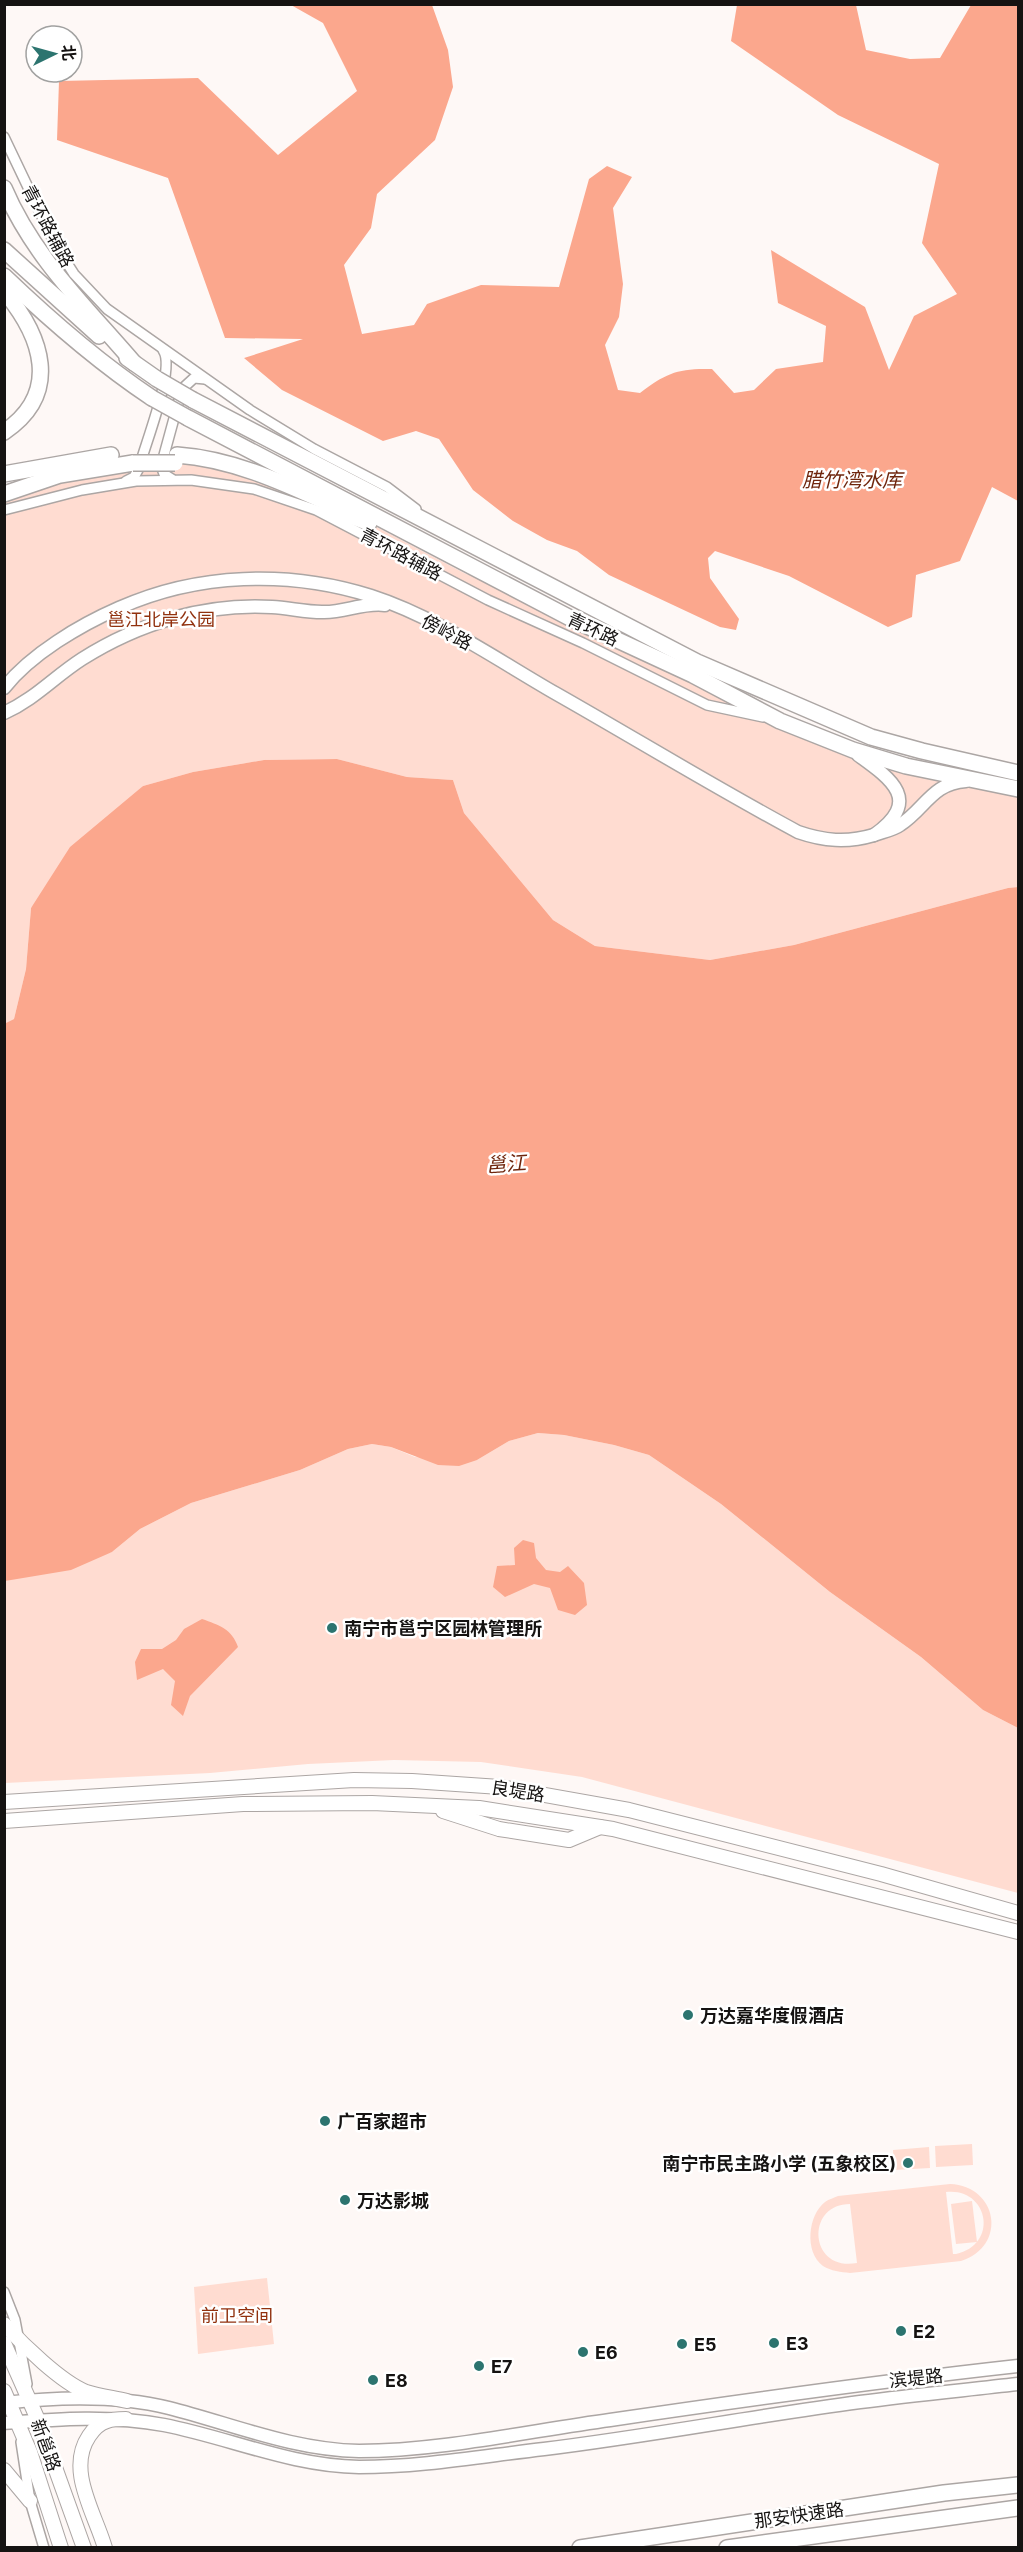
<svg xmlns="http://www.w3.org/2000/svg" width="1023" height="2552" font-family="Inter,'Noto Sans SC',sans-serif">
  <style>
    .green { fill: #ffdcd1; fill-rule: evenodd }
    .water { fill: #fba78d }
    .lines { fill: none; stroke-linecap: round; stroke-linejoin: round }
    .minor-casing { stroke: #aca6a4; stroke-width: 12 }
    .tertiary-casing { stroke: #aca6a4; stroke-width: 15 }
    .secondary-casing { stroke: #aca6a4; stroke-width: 16 }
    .primary-casing { stroke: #aca6a4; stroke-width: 18 }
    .trunk-casing { stroke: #aca6a4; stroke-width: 18 }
    .minor { stroke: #fff; stroke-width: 9 }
    .tertiary { stroke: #fff; stroke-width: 12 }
    .secondary { stroke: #fff; stroke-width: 14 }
    .primary { stroke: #fff; stroke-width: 15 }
    .trunk { stroke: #fff; stroke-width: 15 }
    .primary-bridge-casing { stroke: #aca6a4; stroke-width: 18; stroke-linecap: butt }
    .primary-bridge { stroke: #fff; stroke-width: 15 }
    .poi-dot { fill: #2c746f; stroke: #fff; stroke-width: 2 }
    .labels { text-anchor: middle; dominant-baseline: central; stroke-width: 5; stroke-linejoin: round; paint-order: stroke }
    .street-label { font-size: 18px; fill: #151312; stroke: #fff }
    .park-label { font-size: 18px; fill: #91310e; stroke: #fff }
    .poi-label { font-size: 18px; font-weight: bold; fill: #151312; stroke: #fff; text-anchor: start }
    .water-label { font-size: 20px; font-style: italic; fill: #6f260d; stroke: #fff }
  </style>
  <rect width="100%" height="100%" fill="#fef8f6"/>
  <g class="green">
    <polygon points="175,463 204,466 248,476 369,523 466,574 516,589 853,750 1018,789 1018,887 1008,888 794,945 710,960 595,946 553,920 464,813 453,780 407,777 337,759 264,760 193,772 143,786 31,908 26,969 14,1019 5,1024 4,494 25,486"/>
    <polygon points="538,1433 564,1435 614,1445 649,1455 721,1504 830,1592 921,1657 983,1710 1018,1728 1018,1893 582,1777 481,1762 394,1760 308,1764 210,1773 5,1783 5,1581 112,1552 140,1529 191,1503 300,1470 348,1449 372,1444 391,1447 415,1457 477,1460 509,1441"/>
    <polygon points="972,2144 973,2165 936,2167 935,2146"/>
    <polygon points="929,2147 930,2168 894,2170 893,2150"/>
    <path d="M950 2184C998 2186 1008 2246 961 2261L850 2273C841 2272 831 2271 823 2266 804 2252 808 2215 825 2202 829 2199 834 2198 838 2196ZM946 2192C988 2187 1000 2244 956 2254H953ZM850 2204 857 2263C809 2272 805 2204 850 2204Z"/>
    <polygon points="972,2201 977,2242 956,2244 951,2204"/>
    <polygon points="267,2278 274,2344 198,2354 194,2287"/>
  </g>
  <g class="water">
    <path d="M291 5H432L448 50 453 87 435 140 377 194 371 228 344 265 362 334 414 325 427 304 481 285 559 287 589 179 607 166 632 177 613 208 623 284 619 317 605 345 618 390 640 393C666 373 678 368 712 369L734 393 754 390 776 369 823 362 826 326 778 303 771 250 865 307 889 370 914 316 957 294 922 243 939 164 838 115 731 41 737 5H856L866 50 910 59 940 58 971 5H1018V501L992 487 960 561 916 575 912 617 888 627 789 576 715 551 708 558 710 578 739 619 736 630 720 627 609 575 577 551 547 540 513 521 473 490 439 439 416 431 383 441 282 390 244 358 303 339 225 338 168 178 57 140 59 81 198 78 278 155 357 91 323 23Z"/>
    <polygon points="337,759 407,777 453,780 464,813 553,920 595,946 710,960 794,945 1008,888 1018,887 1018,1728 983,1710 921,1657 830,1592 721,1504 649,1455 614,1445 564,1435 538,1433 509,1441 477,1460 459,1466 438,1465 391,1447 372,1444 348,1449 300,1470 191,1503 140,1529 112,1552 71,1570 5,1581 4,1024 14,1019 26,969 31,908 70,847 143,786 193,772 264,760"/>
    <polygon points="523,1540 534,1543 536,1558 546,1570 560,1572 568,1566 584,1583 587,1605 575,1615 558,1610 550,1588 534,1584 505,1597 493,1587 497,1566 515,1565 514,1548"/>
    <path d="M202 1619C219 1625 232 1629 238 1647L190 1696 183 1716 171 1705 175 1681 163 1669 137 1680 135 1662 141 1649H162L176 1640 184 1629Z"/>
  </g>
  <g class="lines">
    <g class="minor-casing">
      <g id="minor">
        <polyline points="4,137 56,246 74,274 107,309 250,410 314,449 387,487 416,509"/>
        <polyline points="172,479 164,474 161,466 182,389 194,378 205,379"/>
        <path d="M126 481 134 477 139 468C145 444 176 368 163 350"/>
        <polyline points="4,510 82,490 136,481 191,480 254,489 316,510 488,600 583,643 707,705 763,717"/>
        <polyline points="4,2292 15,2320 27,2384"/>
        <polyline points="21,2442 30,2501 44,2548"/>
      </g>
    </g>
    <g class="tertiary-casing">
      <g id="tertiary">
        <path d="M4 688C31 654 80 625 119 608 197 573 289 570 371 596 436 617 496 659 555 693 636 739 716 788 798 832 824 841 847 843 874 835"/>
        <path d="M4 713C35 699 54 677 82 659 139 623 205 603 272 607 289 608 306 612 322 612 344 613 363 602 385 605"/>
        <path d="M858 755C893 780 922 801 874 835 882 832 893 830 900 825 925 809 932 783 966 781"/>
        <path d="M4 2403C57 2397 117 2395 169 2408 232 2424 293 2450 359 2451 440 2451 529 2431 610 2420 746 2400 882 2381 1018 2366"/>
        <path d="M4 2423C58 2419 110 2415 164 2425 230 2438 291 2466 359 2467 421 2467 483 2456 544 2449 650 2436 754 2416 860 2402 913 2395 966 2390 1018 2384"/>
      </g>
    </g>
    <g class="secondary-casing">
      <g id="secondary">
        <polyline points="4,1802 354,1780 412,1781 500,1787 629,1810 881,1874 1018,1913"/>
        <polyline points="443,1811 499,1829 569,1840 600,1827"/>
        <polyline points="4,1821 243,1804 372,1803 479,1808 613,1829 1018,1932"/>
        <path d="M4 2324C23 2345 61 2382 86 2392 99 2396 114 2398 127 2401"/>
        <polyline points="4,2343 38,2420 84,2548"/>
        <polyline points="4,2391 30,2452 61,2548"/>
        <polyline points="4,2470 30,2501"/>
        <path d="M105 2548C95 2513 66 2470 89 2436 93 2430 100 2423 107 2421 112 2419 120 2419 126 2419"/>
      </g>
    </g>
    <g class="primary-casing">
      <g id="primary">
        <path d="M4 188C33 257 87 308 134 363"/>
        <polyline points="4,250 99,336"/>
        <path d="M4 276C51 321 98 362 152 398"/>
        <path d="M4 291C42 336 62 393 4 432"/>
        <polyline points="127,358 157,379"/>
        <polyline points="193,400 697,662 871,737 922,751 1018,773"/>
        <polyline points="188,418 572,619 693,675 780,721 853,750 906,766 1018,789"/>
        <path d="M177 455C234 459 286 484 337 507"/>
        <polyline points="4,474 111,455"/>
        <polyline points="4,494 60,475 133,463"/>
        <polyline points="327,507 369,523"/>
      </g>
    </g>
    <g class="trunk-casing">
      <g id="trunk">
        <polyline points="580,2548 944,2493 1018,2485"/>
        <polyline points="727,2548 1018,2508"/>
      </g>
    </g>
    <use href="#minor" class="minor"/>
    <use href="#tertiary" class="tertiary"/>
    <use href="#secondary" class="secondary"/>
    <use href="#primary" class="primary"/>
    <use href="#trunk" class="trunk"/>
    <g class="primary-bridge-casing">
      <g id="primary-bridge">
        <polyline points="157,379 193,400"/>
        <polyline points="152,398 188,418"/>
        <polyline points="133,463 175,463"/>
      </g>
    </g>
    <use href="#primary-bridge" class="primary-bridge"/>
  </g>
  <g class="poi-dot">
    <circle cx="332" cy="1628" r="6"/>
    <circle cx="688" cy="2015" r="6"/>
    <circle cx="325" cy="2121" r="6"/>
    <circle cx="908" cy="2163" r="6"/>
    <circle cx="345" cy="2200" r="6"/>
    <circle cx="901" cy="2331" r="6"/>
    <circle cx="774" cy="2343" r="6"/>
    <circle cx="682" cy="2344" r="6"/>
    <circle cx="583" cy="2352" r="6"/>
    <circle cx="479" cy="2366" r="6"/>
    <circle cx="373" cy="2380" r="6"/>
  </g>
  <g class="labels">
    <g class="street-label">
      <text transform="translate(48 226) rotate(62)">青环路辅路</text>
      <text transform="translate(401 554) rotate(28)">青环路辅路</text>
      <text transform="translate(593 629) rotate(25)">青环路</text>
      <text transform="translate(447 632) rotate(28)">傍岭路</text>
      <text transform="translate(518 1791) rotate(9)">良堤路</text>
      <text transform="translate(916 2378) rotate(-6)">滨堤路</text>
      <text transform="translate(46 2445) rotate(70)">新邕路</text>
      <text transform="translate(799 2515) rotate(-8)">那安快速路</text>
    </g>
    <g class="park-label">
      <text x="161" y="619">邕江北岸公园</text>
      <text x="237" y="2315">前卫空间</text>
    </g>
    <g class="poi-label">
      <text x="344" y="1628">南宁市邕宁区园林管理所</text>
      <text x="700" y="2015">万达嘉华度假酒店</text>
      <text x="337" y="2121">广百家超市</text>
      <text x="896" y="2163" text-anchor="end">南宁市民主路小学 (五象校区)</text>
      <text x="357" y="2200">万达影城</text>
      <text x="913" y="2331">E2</text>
      <text x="786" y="2343">E3</text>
      <text x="694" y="2344">E5</text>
      <text x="595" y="2352">E6</text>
      <text x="491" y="2366">E7</text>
      <text x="385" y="2380">E8</text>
    </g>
    <g class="water-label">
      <text x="852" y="480">腊竹湾水库</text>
      <text transform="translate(506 1164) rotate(-4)">邕江</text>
    </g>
  </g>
  <rect width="1023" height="2552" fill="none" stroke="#151312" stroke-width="12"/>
  <g transform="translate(54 54) rotate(85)"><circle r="28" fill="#ffffff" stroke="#a1a1a0" stroke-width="1.5"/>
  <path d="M0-4.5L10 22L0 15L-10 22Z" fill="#2c746f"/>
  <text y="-9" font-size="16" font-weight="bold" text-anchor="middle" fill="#151312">北</text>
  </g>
</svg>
